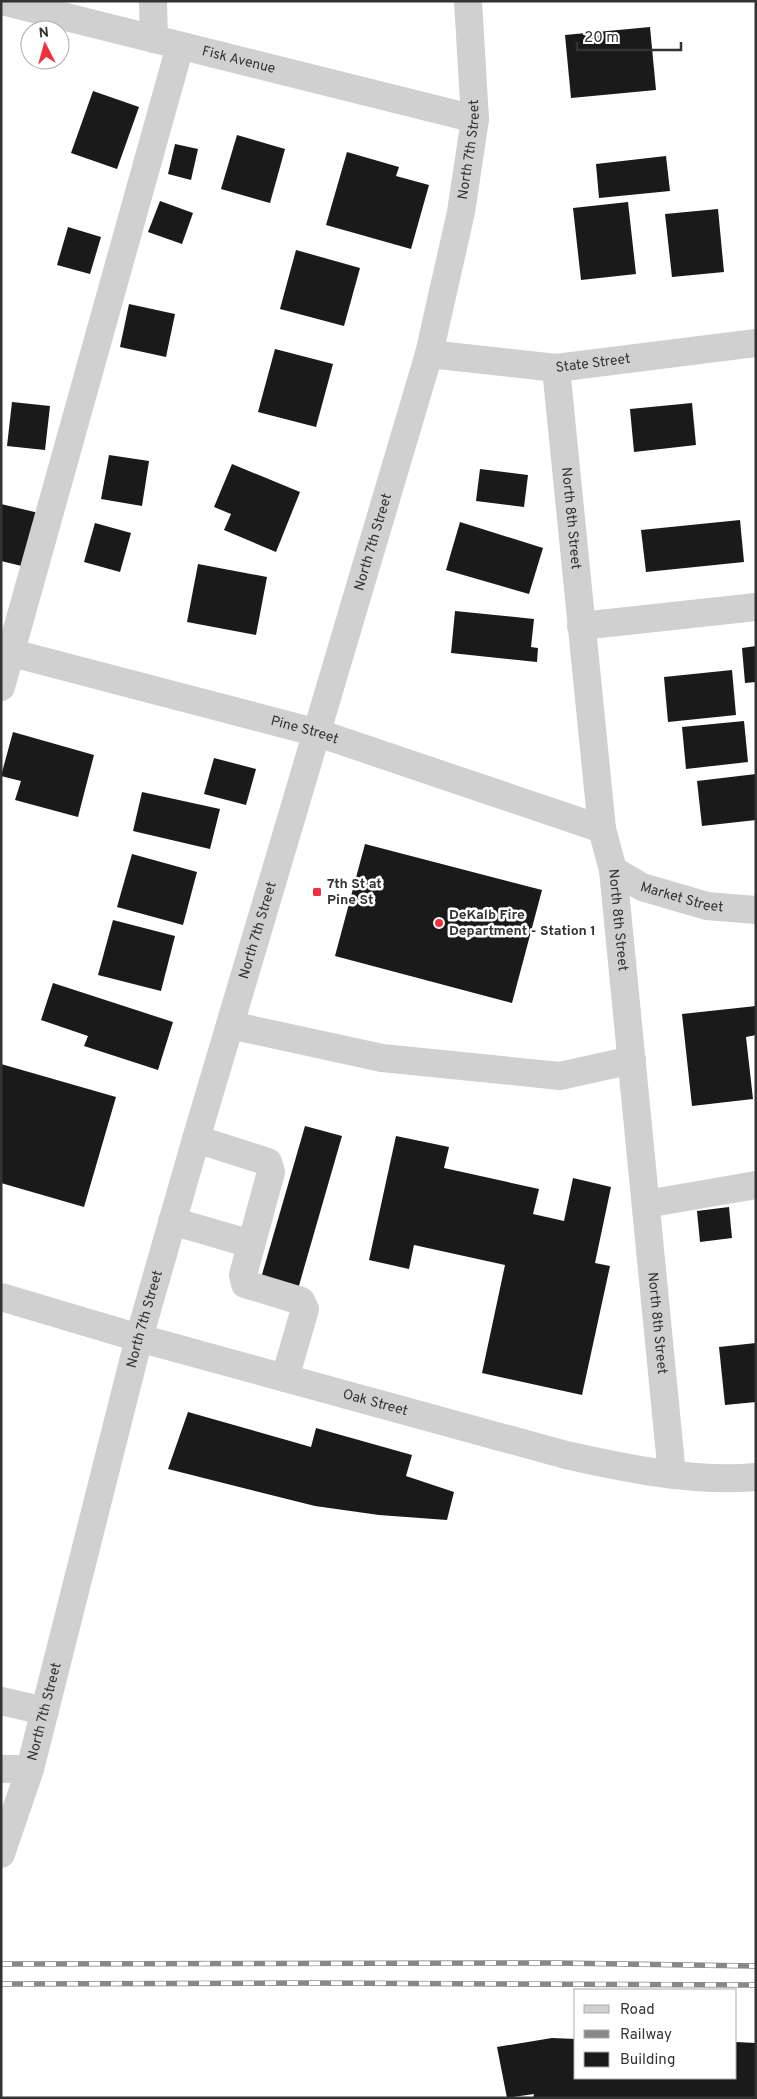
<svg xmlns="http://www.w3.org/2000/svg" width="757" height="2099" font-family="Overpass,sans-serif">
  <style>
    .building { fill: #1a1a1a }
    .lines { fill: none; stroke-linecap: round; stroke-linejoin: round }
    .minor { stroke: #d0d0d0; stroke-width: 28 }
    .rail-casing { stroke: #888; stroke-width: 5.5 }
    .rail { stroke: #fff; stroke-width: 4; stroke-dasharray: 11; stroke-linecap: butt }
    .poi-dot { fill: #ee3140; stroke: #fff; stroke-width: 2 }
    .labels { text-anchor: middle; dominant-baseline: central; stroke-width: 5; stroke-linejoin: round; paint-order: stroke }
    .street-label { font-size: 14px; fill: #333; stroke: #fff }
    .poi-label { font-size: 14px; font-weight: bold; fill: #333; stroke: #fff; text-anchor: start }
  </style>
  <rect width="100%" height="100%" fill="#fff"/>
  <g class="building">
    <polygon points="650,27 656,90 571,98 565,35"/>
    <polygon points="93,91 139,107 117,169 71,153"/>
    <polygon points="237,135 285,149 270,203 221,189"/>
    <polygon points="175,144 198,149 191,180 168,174"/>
    <polygon points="347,152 399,167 396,176 429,185 411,249 326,225"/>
    <polygon points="666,156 670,191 599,198 596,164"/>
    <polygon points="160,201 193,213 182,244 148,232"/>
    <polygon points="628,202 636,274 581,280 573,208"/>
    <polygon points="718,209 724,272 672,277 665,214"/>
    <polygon points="68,227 101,237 90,274 57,265"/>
    <polygon points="296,250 360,268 344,326 280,309"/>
    <polygon points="129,304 175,314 166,357 120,347"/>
    <polygon points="275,349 333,364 316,427 258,412"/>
    <polygon points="12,402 50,406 45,450 7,446"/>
    <polygon points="692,403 696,445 634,452 630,409"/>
    <polygon points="109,455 149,461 142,506 101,499"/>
    <polygon points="232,464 300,492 276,552 224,530 231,514 214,507"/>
    <polygon points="480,469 528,475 524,507 476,501"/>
    <polygon points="1,504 43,514 30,568 1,561"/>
    <polygon points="740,520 744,562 646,572 641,530"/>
    <polygon points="460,522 543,548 529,594 446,570"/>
    <polygon points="95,523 131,533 120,572 84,562"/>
    <polygon points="198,564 267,577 256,635 187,622"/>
    <polygon points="455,611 534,619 531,647 538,648 537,662 451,653"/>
    <polygon points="756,646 756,682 745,683 742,648"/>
    <polygon points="732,670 736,715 668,722 664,677"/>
    <polygon points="744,721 748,762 686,769 682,727"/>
    <polygon points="13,732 94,755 78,817 15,800 21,781 1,776"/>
    <polygon points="214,758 256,769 246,805 204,794"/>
    <polygon points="756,774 756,820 702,826 697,781"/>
    <polygon points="142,792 220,809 210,849 133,831"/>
    <polygon points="365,844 542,890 512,1003 335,956"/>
    <polygon points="132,854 197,872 183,925 117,907"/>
    <polygon points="113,920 175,936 161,991 98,975"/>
    <polygon points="53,983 173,1022 158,1070 84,1046 88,1036 41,1020"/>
    <polygon points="756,1006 756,1035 746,1037 753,1099 692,1106 682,1014"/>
    <polygon points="1,1064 116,1097 84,1207 1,1183"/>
    <polygon points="305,1126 342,1136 298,1289 261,1278"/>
    <polygon points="396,1136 449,1147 444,1168 539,1189 533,1214 564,1221 573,1178 611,1187 595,1263 610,1266 582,1395 482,1373 505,1265 414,1245 409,1269 369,1260"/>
    <polygon points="729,1207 732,1238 700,1242 697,1211"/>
    <polygon points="756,1343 756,1402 725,1405 719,1347"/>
    <polygon points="188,1412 311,1447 316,1428 412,1455 406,1476 454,1492 447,1520 379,1515 315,1506 168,1469"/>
    <polygon points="552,2038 576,2039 576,2078 736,2078 736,2042 756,2043 756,2098 533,2098 534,2094 507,2098 497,2047"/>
  </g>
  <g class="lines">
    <g class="minor">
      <path id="s1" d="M2 1 475 119"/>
      <polyline points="153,1 154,39"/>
      <path id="s2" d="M429 354 556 368 756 343"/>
      <path id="s3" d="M556 368 602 829 613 870 672 1475"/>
      <polyline points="581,626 756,607"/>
      <path id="s4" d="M1 650 318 733 602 829"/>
      <polyline points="1,687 180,46"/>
      <path id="s5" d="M613 870 642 887 707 906 756 910"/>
      <polyline points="230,1025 382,1058 560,1076 632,1060"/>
      <polyline points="196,1139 268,1162 271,1172 243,1275 245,1284 301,1301 305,1309 285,1378"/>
      <polyline points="646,1204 756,1185"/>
      <polyline points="172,1221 251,1244"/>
      <path id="s6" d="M1 1297 139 1338 566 1455C624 1468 696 1483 756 1477"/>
      <polyline points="1,1701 45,1711"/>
      <polyline points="1,1769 30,1769"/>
      <path id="s7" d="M1 1854 30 1769 139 1338 196 1139 429 354 461 212 475 119 468 1"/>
    </g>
    <g class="rail-casing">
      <g id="rail">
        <polyline points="1,1964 557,1963 756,1966"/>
        <polyline points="1,1984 312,1983 756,1985"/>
      </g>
    </g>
    <use href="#rail" class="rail"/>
  </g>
  <g class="poi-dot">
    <rect x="312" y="887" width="10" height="10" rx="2.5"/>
    <circle cx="439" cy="923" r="5"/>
  </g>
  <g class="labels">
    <g class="street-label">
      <text stroke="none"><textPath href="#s1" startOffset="244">Fisk Avenue</textPath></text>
      <text stroke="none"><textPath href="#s7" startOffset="1769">North 7th Street</textPath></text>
      <text stroke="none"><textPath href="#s2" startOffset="165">State Street</textPath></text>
      <text stroke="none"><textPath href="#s3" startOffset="151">North 8th Street</textPath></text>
      <text stroke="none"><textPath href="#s7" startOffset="1364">North 7th Street</textPath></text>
      <text stroke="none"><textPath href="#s4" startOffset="314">Pine Street</textPath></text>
      <text stroke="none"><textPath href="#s5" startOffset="75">Market Street</textPath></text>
      <text stroke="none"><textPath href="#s3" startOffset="556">North 8th Street</textPath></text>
      <text stroke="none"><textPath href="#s7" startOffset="959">North 7th Street</textPath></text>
      <text stroke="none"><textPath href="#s7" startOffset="554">North 7th Street</textPath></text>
      <text stroke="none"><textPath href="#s3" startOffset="961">North 8th Street</textPath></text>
      <text stroke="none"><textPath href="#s6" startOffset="389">Oak Street</textPath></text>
      <text stroke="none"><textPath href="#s7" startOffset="149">North 7th Street</textPath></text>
    </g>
    <g class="poi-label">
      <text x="327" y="884">7th St at<tspan x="327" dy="16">Pine St</tspan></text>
      <text x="449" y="915">DeKalb Fire<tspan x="449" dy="16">Department - Station 1</tspan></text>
    </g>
  </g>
  <rect width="757" height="2099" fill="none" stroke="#333333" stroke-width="5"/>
  <rect x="574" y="1989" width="162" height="90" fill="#ffffff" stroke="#adadad"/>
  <rect x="584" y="2005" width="25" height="8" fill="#d0d0d0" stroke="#adadad"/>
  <text x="620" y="2014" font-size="15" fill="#333333">Road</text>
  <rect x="584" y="2030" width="25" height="8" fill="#888888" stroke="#adadad"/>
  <text x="620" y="2039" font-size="15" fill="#333333">Railway</text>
  <rect x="584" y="2052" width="25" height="15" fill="#1a1a1a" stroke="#adadad"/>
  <text x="620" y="2064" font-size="15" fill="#333333">Building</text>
  <g transform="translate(45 45) rotate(354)"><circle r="24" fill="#ffffff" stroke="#adadad"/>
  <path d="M0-4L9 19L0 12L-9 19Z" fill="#ee3140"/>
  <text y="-8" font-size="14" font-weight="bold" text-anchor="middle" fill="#333333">N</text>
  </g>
  <path d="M577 42v8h104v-8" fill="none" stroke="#333333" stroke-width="2.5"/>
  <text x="584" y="42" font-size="15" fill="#333333" stroke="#ffffff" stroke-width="4" paint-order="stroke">20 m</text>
</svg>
